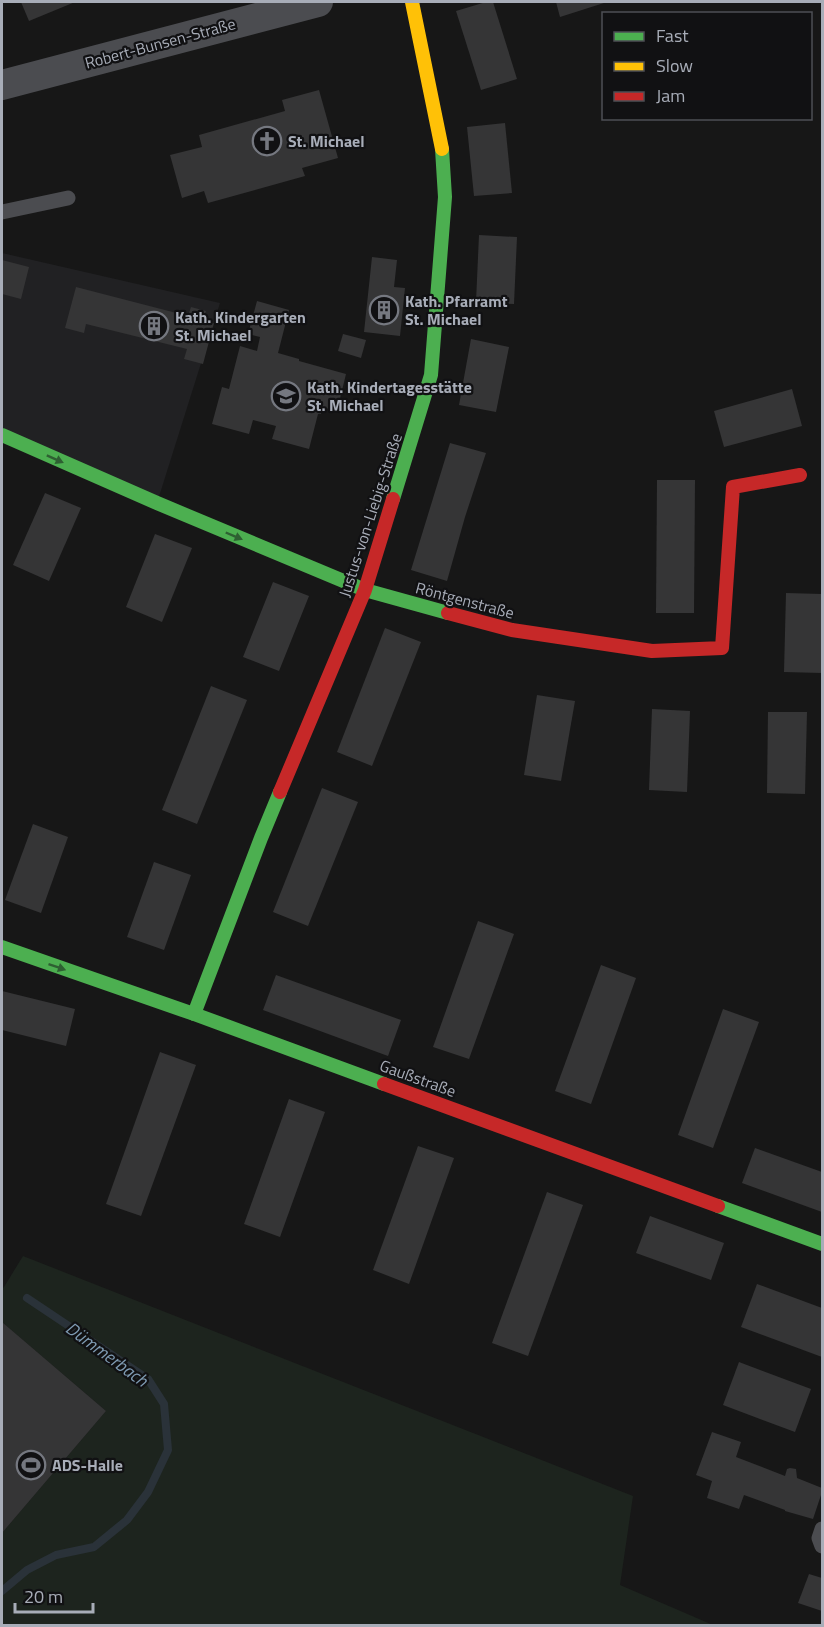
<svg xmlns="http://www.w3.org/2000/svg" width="824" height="1627" font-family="'Titillium Web',sans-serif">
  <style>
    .built { fill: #212123 }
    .green { fill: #1d241e }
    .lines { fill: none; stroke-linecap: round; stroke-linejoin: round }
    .stream { stroke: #2a3239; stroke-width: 8 }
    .building { fill: #353536 }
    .lane { stroke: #4b4c50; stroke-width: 15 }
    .street { stroke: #4b4c50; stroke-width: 30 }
    .fast { stroke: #4caf50; stroke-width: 14 }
    .slow { stroke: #ffc107; stroke-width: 14 }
    .jam { stroke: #c62828; stroke-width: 14 }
    .oneway { fill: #2e6032 }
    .labels { text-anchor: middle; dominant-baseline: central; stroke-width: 4.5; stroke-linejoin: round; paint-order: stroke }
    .street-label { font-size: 16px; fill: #a8adb8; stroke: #111113 }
    .poi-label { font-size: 16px; font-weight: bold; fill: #a8adb8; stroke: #111113; text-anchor: start }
    .water-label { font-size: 18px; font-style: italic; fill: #7f9bb3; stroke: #111113 }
  </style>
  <rect width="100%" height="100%" fill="#171717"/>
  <polygon class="built" points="2,253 220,303 157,503 2,435"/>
  <polygon class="green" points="23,1256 633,1496 620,1585 713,1625 2,1625 2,1533 106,1411 2,1322 2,1289 4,1287"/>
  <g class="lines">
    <polyline class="stream" points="2,1591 27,1570 56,1555 94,1547 127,1520 148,1492 168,1450 164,1404 148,1379 27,1298"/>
  </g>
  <g class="building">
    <polygon points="21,2 75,2 29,21"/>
    <polygon points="486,2 493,2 517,79 481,90 456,11"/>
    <polygon points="556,2 607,2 560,17"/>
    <polygon points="319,90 338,158 302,168 305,176 208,203 204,191 182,198 170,155 202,147 199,135 285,111 282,100"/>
    <polygon points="505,123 512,193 474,196 467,127"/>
    <polygon points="479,235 517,237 514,304 476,302"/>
    <polygon points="372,257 397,260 394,287 405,288 400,336 364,332"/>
    <polygon points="2,260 29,267 21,299 2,294"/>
    <polygon points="76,287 188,316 191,307 206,311 203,320 214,323 203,364 184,359 187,349 86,324 84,333 65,328"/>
    <polygon points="257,301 289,310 278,353 299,359 299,361 346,374 337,411 322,407 321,414 318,414 309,449 272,439 276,426 253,420 249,434 212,424 222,387 229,389 240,346 257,351 260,337 248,334"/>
    <polygon points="343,334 366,340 361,358 338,351"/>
    <polygon points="471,339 509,347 496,412 459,405"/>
    <polygon points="792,389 802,426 724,447 714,411"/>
    <polygon points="450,443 486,453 465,517 447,581 411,570"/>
    <polygon points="657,480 695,480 694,613 656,613"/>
    <polygon points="45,493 81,508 49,581 13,565"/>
    <polygon points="155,534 192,548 162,622 126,607"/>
    <polygon points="273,582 309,596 279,671 243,657"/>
    <polygon points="786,593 822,594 822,673 784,672"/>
    <polygon points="385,628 421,642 372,766 337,752"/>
    <polygon points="211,686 247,700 197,824 162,810"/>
    <polygon points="537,695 575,701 561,781 524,775"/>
    <polygon points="652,709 690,711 687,792 649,790"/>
    <polygon points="768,712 807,712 805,794 767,793"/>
    <polygon points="322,788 358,802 308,926 273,912"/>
    <polygon points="33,824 68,837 41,913 5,900"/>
    <polygon points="154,862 191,875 164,950 127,937"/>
    <polygon points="478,921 514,934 469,1059 433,1047"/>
    <polygon points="601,965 636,978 591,1104 555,1091"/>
    <polygon points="276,975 401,1020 388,1056 263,1010"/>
    <polygon points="2,991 75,1009 66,1046 2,1030"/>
    <polygon points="723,1009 759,1022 713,1148 678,1135"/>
    <polygon points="160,1052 196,1065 141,1216 106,1204"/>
    <polygon points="289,1099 325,1112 280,1237 244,1224"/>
    <polygon points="418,1146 454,1158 409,1284 373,1270"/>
    <polygon points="755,1148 822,1172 822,1212 742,1183"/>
    <polygon points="547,1192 583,1205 528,1356 492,1343"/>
    <polygon points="650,1216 724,1243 711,1280 636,1253"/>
    <polygon points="757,1284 822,1308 822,1357 741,1327"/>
    <polygon points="2,1322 106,1411 2,1533"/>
    <polygon points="739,1362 811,1389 795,1432 723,1405"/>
    <polygon points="712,1432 741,1442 736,1457 785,1476 787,1469 790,1468 796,1469 797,1478 822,1488 822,1492 813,1519 785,1511 785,1510 744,1495 739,1509 707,1498 712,1481 696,1475"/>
    <polygon points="809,1574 822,1578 822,1611 798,1603"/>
  </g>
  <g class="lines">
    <g class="lane">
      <polyline points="2,212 68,198"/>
      <polyline points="822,1529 819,1538 822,1546"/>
    </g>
    <polyline class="street" points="2,85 318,2"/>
    <g class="fast">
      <polyline points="2,435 157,503 365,590 448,613"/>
      <polyline points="393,499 431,375 445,197 442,149"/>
      <polyline points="2,947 194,1014 384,1084"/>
      <polyline points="194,1014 261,838 280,792"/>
      <polyline points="718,1206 822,1244"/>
    </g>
    <polyline class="slow" points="412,2 442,149"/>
    <g class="jam">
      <polyline points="448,613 512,630 652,651 722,648 733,487 800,475"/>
      <polyline points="280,792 365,590 393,499"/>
      <polyline points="384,1084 718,1206"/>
    </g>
  </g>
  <defs><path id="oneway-solid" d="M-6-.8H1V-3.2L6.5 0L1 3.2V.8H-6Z" transform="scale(1.5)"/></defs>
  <g class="oneway">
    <use href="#oneway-solid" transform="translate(55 459) rotate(24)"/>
    <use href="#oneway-solid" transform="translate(234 536) rotate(23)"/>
    <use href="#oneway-solid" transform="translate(57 967) rotate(19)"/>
  </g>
  <defs>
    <g id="church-ring" transform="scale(1.5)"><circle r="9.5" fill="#111113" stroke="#757880" stroke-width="1.5"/><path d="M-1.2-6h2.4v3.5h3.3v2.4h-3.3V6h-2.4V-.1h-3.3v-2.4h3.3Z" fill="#757880"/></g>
    <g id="building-ring" transform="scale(1.5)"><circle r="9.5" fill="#111113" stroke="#757880" stroke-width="1.5"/><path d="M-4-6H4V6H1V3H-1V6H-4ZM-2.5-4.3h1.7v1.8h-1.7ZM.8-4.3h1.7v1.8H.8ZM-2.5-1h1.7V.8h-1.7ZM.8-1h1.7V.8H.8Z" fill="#757880"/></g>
    <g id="school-ring" transform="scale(1.5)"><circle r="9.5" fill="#111113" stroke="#757880" stroke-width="1.5"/><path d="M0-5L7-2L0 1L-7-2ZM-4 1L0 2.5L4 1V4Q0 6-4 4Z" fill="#757880"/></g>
    <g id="stadium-ring" transform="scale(1.5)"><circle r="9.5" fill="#111113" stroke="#757880" stroke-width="1.5"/><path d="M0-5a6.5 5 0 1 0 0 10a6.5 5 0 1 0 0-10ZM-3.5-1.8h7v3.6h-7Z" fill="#757880"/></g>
  </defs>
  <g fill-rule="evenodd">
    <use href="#church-ring" x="267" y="141"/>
    <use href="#building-ring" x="384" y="310"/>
    <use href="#building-ring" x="154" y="326"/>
    <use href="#school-ring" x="286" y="396"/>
    <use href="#stadium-ring" x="31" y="1465"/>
  </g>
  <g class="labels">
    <g class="street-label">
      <text transform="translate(160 43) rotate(-15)">Robert-Bunsen-Straße</text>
      <text transform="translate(370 515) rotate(-72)">Justus-von-Liebig-Straße</text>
      <text transform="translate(465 600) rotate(15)">Röntgenstraße</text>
      <text transform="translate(418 1078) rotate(20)">Gaußstraße</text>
    </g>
    <g class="poi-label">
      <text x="288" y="141">St. Michael</text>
      <text x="405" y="301">Kath. Pfarramt<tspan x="405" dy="18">St. Michael</tspan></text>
      <text x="175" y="317">Kath. Kindergarten<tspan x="175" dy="18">St. Michael</tspan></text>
      <text x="307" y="387">Kath. Kindertagesstätte<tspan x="307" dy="18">St. Michael</tspan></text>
      <text x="52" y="1465">ADS-Halle</text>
    </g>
    <g class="water-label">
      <text transform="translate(107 1354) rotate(36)">Dümmerbach</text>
    </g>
  </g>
  <rect width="824" height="1627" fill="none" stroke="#a8adb8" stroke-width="6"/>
  <rect x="602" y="12" width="210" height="108" fill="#111113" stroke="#4d4f55" stroke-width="1.5"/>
  <rect x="614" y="32" width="30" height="9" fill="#4caf50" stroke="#4d4f55" stroke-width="1.5"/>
  <text x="656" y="42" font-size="18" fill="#a8adb8">Fast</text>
  <rect x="614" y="62" width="30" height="9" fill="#ffc107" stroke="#4d4f55" stroke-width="1.5"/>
  <text x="656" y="72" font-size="18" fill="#a8adb8">Slow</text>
  <rect x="614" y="92" width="30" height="9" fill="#c62828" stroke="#4d4f55" stroke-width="1.5"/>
  <text x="656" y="102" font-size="18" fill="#a8adb8">Jam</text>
  <path d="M15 1603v9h78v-9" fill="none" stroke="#a8adb8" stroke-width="3"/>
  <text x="24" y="1603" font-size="18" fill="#a8adb8" stroke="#111113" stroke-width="4.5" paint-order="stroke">20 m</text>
</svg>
